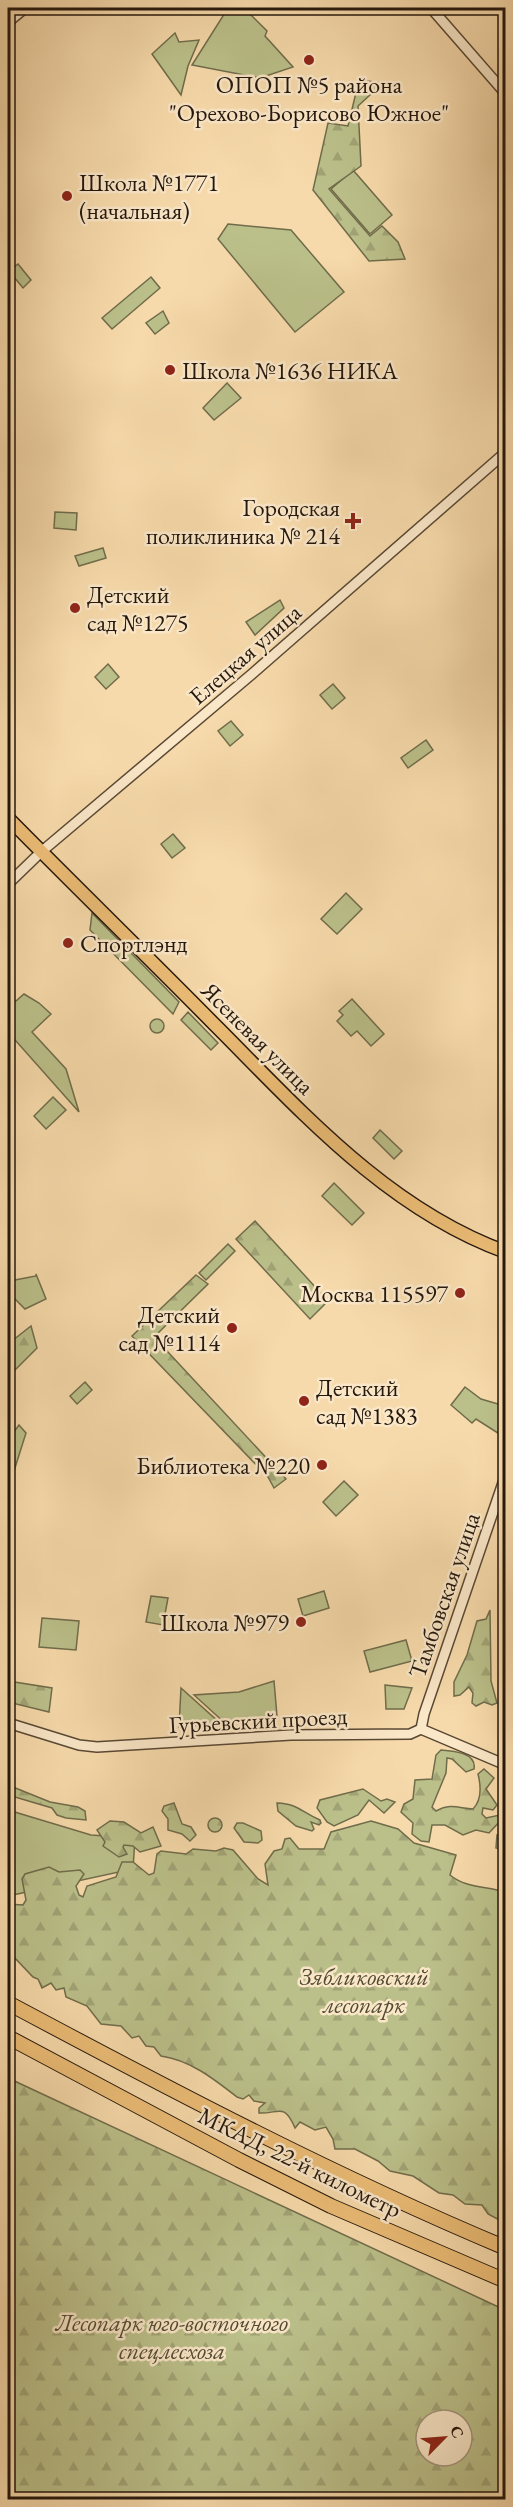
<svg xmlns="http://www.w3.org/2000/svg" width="513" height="2507" font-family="'EB Garamond',serif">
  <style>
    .green { fill: #bbc08a; stroke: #706c4b; stroke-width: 1.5 }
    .forest { fill: url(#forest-firs); stroke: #706c4b; stroke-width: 1.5; fill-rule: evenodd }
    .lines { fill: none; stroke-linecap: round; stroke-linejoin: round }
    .minor-casing { stroke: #594834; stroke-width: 12 }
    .major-casing { stroke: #24170c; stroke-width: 15 }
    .highway-casing { stroke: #24170c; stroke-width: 16 }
    .minor { stroke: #fae7c8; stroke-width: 9 }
    .major { stroke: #ecbd76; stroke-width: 12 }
    .highway { stroke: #ecbd76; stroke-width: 14 }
    .poi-dot { fill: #8f2418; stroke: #fae7c8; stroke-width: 2 }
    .labels { text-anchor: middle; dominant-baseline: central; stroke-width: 5; stroke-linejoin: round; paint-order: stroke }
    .poi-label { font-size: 24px; fill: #24170c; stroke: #fae7c8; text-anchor: start }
    .street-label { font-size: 24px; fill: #24170c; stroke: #fae7c8 }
    .park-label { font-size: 24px; font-style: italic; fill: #514a32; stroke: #fae7c8 }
  </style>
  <defs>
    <pattern id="forest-firs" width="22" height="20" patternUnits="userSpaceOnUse" patternTransform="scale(1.5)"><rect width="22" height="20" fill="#bbc08a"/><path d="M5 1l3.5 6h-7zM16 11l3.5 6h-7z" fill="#a1a476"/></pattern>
  </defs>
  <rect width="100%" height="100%" fill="#f7daab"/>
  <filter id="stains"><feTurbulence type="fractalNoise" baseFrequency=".00333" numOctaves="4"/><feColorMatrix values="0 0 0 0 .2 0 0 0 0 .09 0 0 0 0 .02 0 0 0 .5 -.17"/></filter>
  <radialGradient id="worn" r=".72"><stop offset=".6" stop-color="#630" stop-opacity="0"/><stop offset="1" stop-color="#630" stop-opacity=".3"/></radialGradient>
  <g class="green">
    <polygon points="228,8 244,8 267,31 265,36 293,67 260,78 192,65"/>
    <polygon points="175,33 179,42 199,40 188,66 181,95 152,54"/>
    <polygon points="353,170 392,215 370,234 331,189"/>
    <polygon points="228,224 291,230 344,292 295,332 218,239"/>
    <polygon points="18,264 31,280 23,288 9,271"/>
    <polygon points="151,277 160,288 112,329 102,318"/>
    <polygon points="163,311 169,323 155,334 146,323"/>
    <polygon points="227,383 241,398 214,420 203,408"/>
    <polygon points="55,512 77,513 76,530 54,528"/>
    <polygon points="103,548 106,558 79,566 75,556"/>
    <polygon points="280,600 284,608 255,635 246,622"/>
    <polygon points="108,664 119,677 106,689 95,677"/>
    <polygon points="333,684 345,698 332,709 320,695"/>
    <polygon points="231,721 243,735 230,746 218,731"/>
    <polygon points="426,740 433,750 408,768 401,758"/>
    <polygon points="173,834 185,848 172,858 161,844"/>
    <polygon points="346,893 362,909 337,934 321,919"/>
    <polygon points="92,913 179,1002 173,1014 90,930"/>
    <polygon points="24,994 39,1003 51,1014 32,1032 66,1069 79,1112 8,1032 8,1008"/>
    <polygon points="352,999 384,1034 371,1046 357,1031 351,1036 337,1021 343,1015 339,1011"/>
    <polygon points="188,1012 218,1043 211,1050 181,1020"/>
    <circle cx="157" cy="1026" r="7"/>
    <polygon points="53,1097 66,1110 46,1129 34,1116"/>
    <polygon points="380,1130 402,1151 394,1159 373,1138"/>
    <polygon points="334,1183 364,1213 352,1225 322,1196"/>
    <polygon points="228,1244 235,1251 206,1280 199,1273"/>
    <polygon points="36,1274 46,1299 25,1309 8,1292 10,1281 36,1276"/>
    <polygon points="85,1382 92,1390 77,1404 70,1396"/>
    <polygon points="465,1387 481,1399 505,1406 505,1422 501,1435 476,1419 472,1423 451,1405"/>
    <polygon points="19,1425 26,1433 14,1471 8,1465 8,1440"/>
    <polygon points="344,1481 358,1495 336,1516 323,1502"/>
    <polygon points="324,1591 329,1608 303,1616 298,1599"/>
    <polygon points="151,1596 168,1598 163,1625 146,1622"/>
    <polygon points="42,1618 79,1621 76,1650 39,1647"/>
    <polygon points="406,1640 412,1661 370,1672 364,1651"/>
    <polygon points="274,1681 277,1716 226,1724 194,1695 239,1692"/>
    <polygon points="385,1685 412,1688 404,1709 386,1709"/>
    <polygon points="181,1688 221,1724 179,1727"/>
    <polygon points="8,1810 91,1835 135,1838 133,1869 8,1896"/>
  </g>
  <g class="forest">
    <polygon points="359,80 383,83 358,106 361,166 329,189 370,236 382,226 398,242 405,259 369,261 313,190 328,123 348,126"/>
    <polygon points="255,1221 328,1301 310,1319 236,1239"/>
    <polygon points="196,1275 208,1284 154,1337 286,1479 274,1488 268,1477 132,1336"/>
    <polygon points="31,1326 37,1348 8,1377 8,1344"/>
    <polygon points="490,1610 491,1681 497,1703 492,1705 484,1702 476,1706 472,1703 473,1693 469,1687 460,1695 454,1696 454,1682 467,1655 477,1621 486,1619"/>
    <polygon points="8,1681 52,1688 49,1712 8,1702"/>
    <path d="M441 1750C454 1751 477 1753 474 1769L466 1772 452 1759 447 1758 446 1773 432 1807 436 1811C451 1803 458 1808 473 1809 482 1800 481 1786 478 1774L484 1769 494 1778 486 1789 497 1805 493 1810 483 1808 482 1814 486 1818 500 1815 503 1818 489 1833 476 1830 463 1835 445 1825H432L429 1842 421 1841 412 1834 413 1823 401 1812 404 1804 413 1799 415 1780 432 1779 436 1755Z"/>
    <polygon points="8,1785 50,1802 78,1807 85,1811 86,1820 66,1818 57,1815 52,1808 8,1795"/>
    <polygon points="363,1789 381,1801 387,1799 395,1802 384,1813 369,1800 358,1815 334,1826 327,1822 317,1808 320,1800"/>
    <polygon points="174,1803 182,1824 191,1827 196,1835 190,1841 182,1834 168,1830 168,1819 162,1811 164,1806"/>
    <path d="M277 1803C299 1804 301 1812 320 1820L321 1823 319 1825 311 1822 314 1829 312 1831 296 1826 278 1811Z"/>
    <circle cx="215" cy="1825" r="7"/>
    <polygon points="110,1821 124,1822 141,1833 153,1827 161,1846 140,1852 133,1846 124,1845 123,1847 127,1854 119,1857 103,1846 105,1842 97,1830"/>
    <path d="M371 1821 398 1829 414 1843 456 1855 450 1875C465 1888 487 1886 505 1892V2223L488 2214 482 2205 465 2204 453 2195 439 2193 413 2176 390 2171 378 2161 355 2149H335L333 2139 326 2127 315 2130 300 2122 295 2128C284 2102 279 2114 259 2113V2108L265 2103 254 2101 249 2095 243 2099 237 2097C214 2079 190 2060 161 2056L154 2047 146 2046 139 2036 132 2038 121 2026 101 2024 87 2006 66 1997 64 1988 56 1990 51 1983 42 1988 38 1979 33 1977 12 1955 8 1954V1904L23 1905 26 1900 22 1879 25 1874 49 1867 59 1872 80 1870 84 1874 76 1886 79 1895 83 1897 87 1886 116 1877 122 1862H133L149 1875 154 1873 157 1854 161 1851 186 1854 193 1849 216 1851 224 1848 233 1850 258 1879 268 1885 265 1864 274 1851 282 1849 285 1839 290 1838 299 1849H324L331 1832Z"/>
    <polygon points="237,1823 243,1823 261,1831 262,1840 258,1843 244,1842 234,1828"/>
    <polygon points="505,1831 505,1850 496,1848 497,1835"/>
    <path d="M8 2078 505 2310V2499H8ZM426 2420H462V2456H426Z"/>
  </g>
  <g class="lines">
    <g class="minor-casing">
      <g id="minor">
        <polyline points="431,8 506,94"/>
        <polyline points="8,22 25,8"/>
        <polyline points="8,884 41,852 252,674 506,452"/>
        <polyline points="8,1723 79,1745 97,1747 291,1735 410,1734 421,1729 506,1765"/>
        <polyline points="421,1729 424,1714 506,1474"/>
      </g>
    </g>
    <g class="major-casing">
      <path id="major" d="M8 818C76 887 146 955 214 1024 300 1110 387 1209 506 1252"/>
    </g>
    <g class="highway-casing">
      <g id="highway">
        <path d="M8 2003C171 2090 334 2176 506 2248"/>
        <polyline points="8,2037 239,2160 331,2206 506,2281"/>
      </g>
    </g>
    <use href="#minor" class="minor"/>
    <use href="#major" class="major"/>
    <use href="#highway" class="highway"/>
  </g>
  <g class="poi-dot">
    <circle cx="309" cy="60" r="6"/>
    <circle cx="67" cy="196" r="6"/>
    <circle cx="170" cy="370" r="6"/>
    <path d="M350 512h6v6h6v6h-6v6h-6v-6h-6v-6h6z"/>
    <circle cx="75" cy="608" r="6"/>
    <circle cx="68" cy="943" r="6"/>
    <circle cx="460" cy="1293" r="6"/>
    <circle cx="232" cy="1328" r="6"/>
    <circle cx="304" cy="1401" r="6"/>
    <circle cx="322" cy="1465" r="6"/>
    <circle cx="301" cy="1622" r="6"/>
  </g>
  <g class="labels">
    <g class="poi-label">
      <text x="309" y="84" text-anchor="middle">ОПОП №5 района<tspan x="309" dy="28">"Орехово-Борисово Южное"</tspan></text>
      <text x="79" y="182">Школа №1771<tspan x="79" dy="28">(начальная)</tspan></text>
      <text x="182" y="370">Школа №1636 НИКА</text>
      <text x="340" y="507" text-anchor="end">Городская<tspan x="340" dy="28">поликлиника № 214</tspan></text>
      <text x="87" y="594">Детский<tspan x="87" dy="28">сад №1275</tspan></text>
      <text x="80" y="943">Спортлэнд</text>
      <text x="448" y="1293" text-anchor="end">Москва 115597</text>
      <text x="220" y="1314" text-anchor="end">Детский<tspan x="220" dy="28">сад №1114</tspan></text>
      <text x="316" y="1387">Детский<tspan x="316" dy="28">сад №1383</tspan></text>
      <text x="310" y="1465" text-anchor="end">Библиотека №220</text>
      <text x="289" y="1622" text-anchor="end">Школа №979</text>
    </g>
    <g class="street-label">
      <text transform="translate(245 654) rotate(-41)">Елецкая улица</text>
      <text transform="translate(258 1038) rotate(45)">Ясеневая улица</text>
      <text transform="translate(444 1595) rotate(-71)">Тамбовская улица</text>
      <text transform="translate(258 1720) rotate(-3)">Гурьевский проезд</text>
      <text transform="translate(300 2162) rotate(26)">МКАД, 22-й километр</text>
    </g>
    <g class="park-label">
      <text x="364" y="1976">Зябликовский<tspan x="364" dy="28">лесопарк</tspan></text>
      <text x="172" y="2322">Лесопарк юго-восточного<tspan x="172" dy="28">спецлесхоза</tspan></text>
    </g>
  </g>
  <rect width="513" height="2507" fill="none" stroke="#f7daab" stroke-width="30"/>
  <rect x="9" y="9" width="495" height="2489" fill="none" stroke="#24170c" stroke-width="3"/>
  <rect x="15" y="15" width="483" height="2477" fill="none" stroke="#24170c" stroke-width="1.5"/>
  <g transform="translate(444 2438) rotate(65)"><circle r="28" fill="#fae7c8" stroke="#a4947d" stroke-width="1.5"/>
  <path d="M0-4.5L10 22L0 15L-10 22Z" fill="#8f2418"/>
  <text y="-9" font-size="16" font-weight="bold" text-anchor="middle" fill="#24170c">С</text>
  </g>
  <rect width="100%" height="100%" filter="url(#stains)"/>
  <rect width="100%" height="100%" fill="url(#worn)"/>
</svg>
